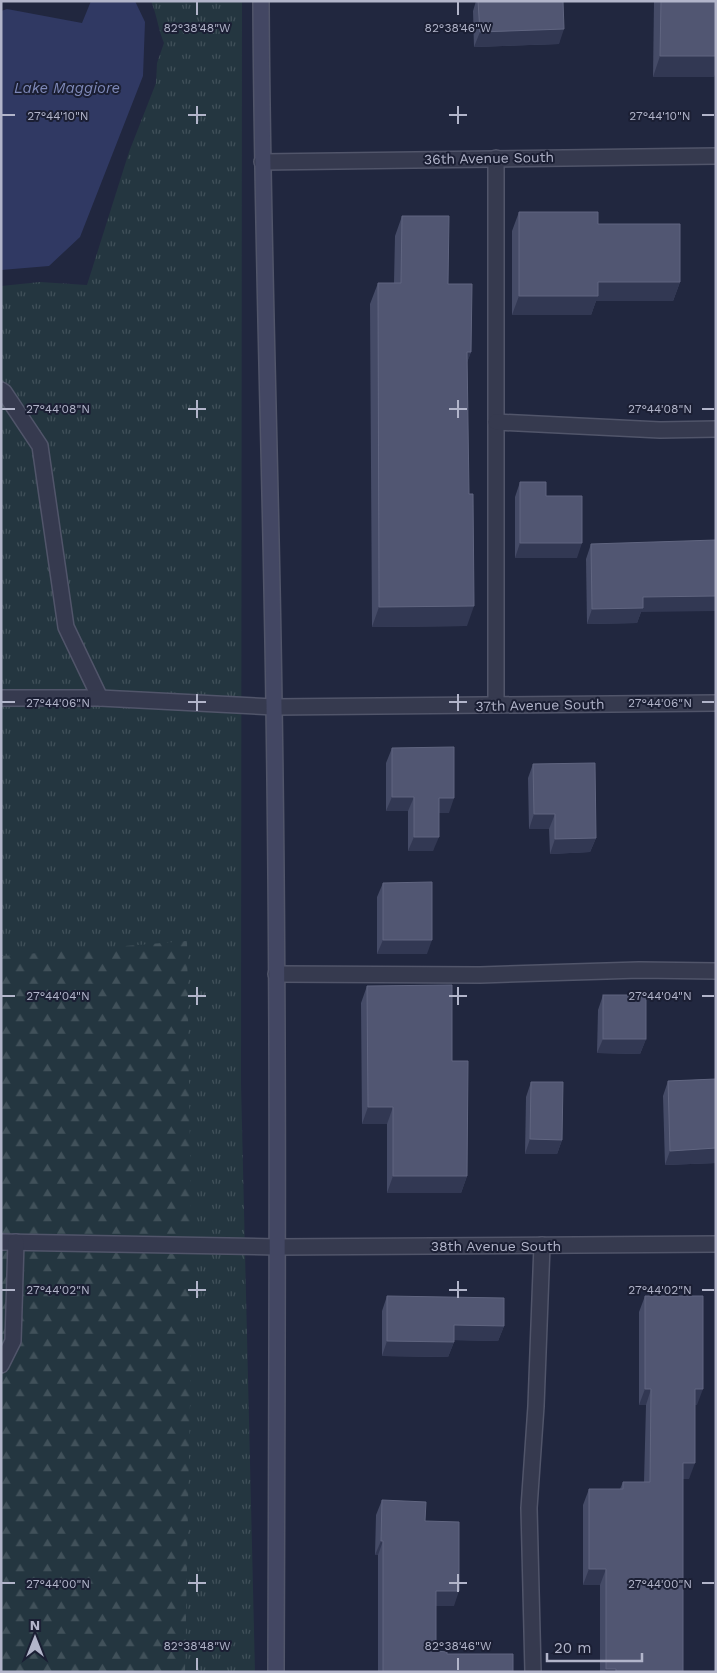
<svg xmlns="http://www.w3.org/2000/svg" width="717" height="1673" font-family="'Work Sans',sans-serif">
  <style>
    .grass { fill: url(#grass-tufts) }
    .forest { fill: url(#forest-firs) }
    .water { fill: #303963 }
    .lines { fill: none; stroke-linecap: round; stroke-linejoin: round }
    .lane-casing { stroke: #51556a; stroke-width: 18 }
    .street-casing { stroke: #51556a; stroke-width: 18 }
    .secondary-casing { stroke: #51556a; stroke-width: 18 }
    .lane { stroke: #363a4f; stroke-width: 15 }
    .street { stroke: #363a4f; stroke-width: 15 }
    .secondary { stroke: #434763; stroke-width: 15 }
    .wall { fill: #454b67 }
    .shaded-wall { fill: #323853 }
    .building { fill: #515672; stroke: #606580 }
    .ticks { fill: none; stroke: #b2b5ca; stroke-width: 2 }
    .labels { text-anchor: middle; dominant-baseline: central; stroke-width: 4; stroke-linejoin: round; paint-order: stroke }
    .street-label { font-size: 14px; fill: #b2b5ca; stroke: #1b1f34 }
    .water-label { font-size: 15px; font-style: italic; fill: #7e89b8; stroke: #1b1f34 }
    .ticks-label { font-size: 12px; text-anchor: middle; fill: #b2b5ca; stroke: #1b1f34; stroke-width: 4; stroke-linejoin: round; paint-order: stroke }
  </style>
  <defs>
    <pattern id="grass-tufts" width="24" height="20" patternUnits="userSpaceOnUse" patternTransform="scale(1.25)"><rect width="24" height="20" fill="#243640"/><path d="M3 7l-1-3M5 7V3M7 7l1-3M15 17l-1-3M17 17v-4M19 17l1-3" fill="none" stroke="#41515a"/></pattern>
    <pattern id="forest-firs" width="22" height="20" patternUnits="userSpaceOnUse" patternTransform="scale(1.25)"><rect width="22" height="20" fill="#243640"/><path d="M5 1l3.5 6h-7zM16 11l3.5 6h-7z" fill="#41515a"/></pattern>
  </defs>
  <rect width="100%" height="100%" fill="#21273f"/>
  <path class="grass" d="M151 1H242L241 1084 255 1672H1V286L40 282 87 285 129 152 156 83 157 63 164 43C158 29 157 15 151 1Z"/>
  <polygon class="forest" points="187,941 192,1293 185,1672 1,1672 1,956"/>
  <polygon class="water" points="91,1 135,1 145,22 143,76 80,237 49,266 1,270 1,11 7,9 82,23"/>
  <g class="lines">
    <g class="lane-casing">
      <g id="lane">
        <polyline points="496,158 496,705"/>
        <polyline points="1,390 4,392 40,446 66,627 100,698"/>
        <polyline points="496,422 660,430 716,429"/>
        <polyline points="1,698 100,698 274,707"/>
        <polyline points="276,974 480,975 639,970 716,971"/>
        <polyline points="1,1242 277,1247"/>
        <polyline points="1,1365 13,1341 16,1242"/>
        <polyline points="533,1672 529,1508 536,1406 542,1245"/>
      </g>
    </g>
    <g class="street-casing">
      <g id="street">
        <polyline points="262,162 716,156"/>
        <polyline points="274,707 716,703"/>
        <polyline points="277,1247 716,1244"/>
      </g>
    </g>
    <g class="secondary-casing">
      <path id="secondary" d="M261 1C262 236 271 471 274 706 279 1028 277 1350 276 1672"/>
    </g>
    <use href="#lane" class="lane"/>
    <use href="#street" class="street"/>
    <use href="#secondary" class="secondary"/>
  </g>
  <g class="wall">
    <polygon points="476,1 563,1 559,44 474,47 473,11"/>
    <polygon points="654,1 716,1 714,77 653,77"/>
    <polygon points="519,212 598,224 680,282 673,301 596,301 591,315 512,315 512,231"/>
    <polygon points="402,216 448,284 471,352 467,362 467,626 372,627 370,304 378,283 394,283 395,236"/>
    <polygon points="520,482 577,558 515,558 515,497"/>
    <polygon points="591,544 641,612 637,623 587,624 586,559"/>
    <polygon points="392,748 449,813 439,813 433,851 408,851 408,811 386,811 386,763"/>
    <polygon points="533,764 596,838 590,852 550,854 549,829 529,829 528,778"/>
    <polygon points="383,883 427,954 377,954 377,897"/>
    <polygon points="367,986 452,1061 467,1176 461,1193 387,1193 387,1124 362,1124 361,1003"/>
    <polygon points="603,995 646,1039 640,1054 597,1053 598,1010"/>
    <polygon points="716,1079 716,1163 665,1165 663,1096 668,1081"/>
    <polygon points="531,1082 562,1140 557,1154 525,1154 526,1097"/>
    <polygon points="387,1296 504,1326 498,1341 454,1340 454,1342 448,1357 382,1356 382,1311"/>
    <polygon points="645,1296 697,1405 695,1405 689,1479 683,1479 683,1672 600,1672 600,1585 583,1585 583,1505 589,1489 620,1489 623,1482 644,1482 646,1405 639,1405 639,1312"/>
    <polygon points="382,1500 425,1521 454,1606 436,1606 436,1651 513,1672 378,1672 378,1555 375,1555 376,1515"/>
  </g>
  <g class="shaded-wall">
    <polygon points="564,29 559,44 474,47 480,32"/>
    <polygon points="660,56 716,56 716,73 714,77 653,77"/>
    <polygon points="598,282 680,282 673,301 596,301 591,315 512,315 519,296"/>
    <polygon points="467,352 471,352 463,373"/>
    <polygon points="520,543 582,543 577,558 515,558"/>
    <polygon points="716,596 716,611 641,612 637,623 587,624 592,609 643,597"/>
    <polygon points="474,606 467,626 372,627 379,607"/>
    <polygon points="392,797 414,797 408,811 386,811"/>
    <polygon points="439,798 454,798 449,813 434,813"/>
    <polygon points="534,814 555,814 549,829 529,829"/>
    <polygon points="414,837 439,837 433,851 408,851"/>
    <polygon points="596,838 590,852 550,854 555,839"/>
    <polygon points="383,940 432,940 427,954 377,954"/>
    <polygon points="603,1039 646,1039 640,1054 597,1053"/>
    <polygon points="368,1107 393,1107 387,1124 362,1124"/>
    <polygon points="530,1139 562,1140 557,1154 525,1154"/>
    <polygon points="716,1148 716,1163 665,1165 670,1151"/>
    <polygon points="393,1176 467,1176 461,1193 387,1193"/>
    <polygon points="454,1325 504,1326 498,1341 448,1340"/>
    <polygon points="387,1341 454,1342 448,1357 382,1356"/>
    <polygon points="645,1389 651,1389 646,1405 639,1405"/>
    <polygon points="695,1389 703,1389 697,1405 689,1405"/>
    <polygon points="683,1463 695,1463 689,1479 677,1479"/>
    <polygon points="381,1541 383,1541 378,1555 375,1555"/>
    <polygon points="589,1569 606,1569 600,1585 583,1585"/>
    <polygon points="436,1591 459,1591 454,1606 430,1606"/>
    <polygon points="606,1669 616,1669 615,1672 605,1672"/>
  </g>
  <g class="building">
    <polygon points="478,1 563,1 564,29 480,32"/>
    <polygon points="661,1 716,1 716,56 660,56"/>
    <polygon points="519,212 598,212 598,224 680,224 680,282 598,282 598,296 519,296"/>
    <polygon points="402,216 449,216 448,284 472,284 471,352 467,352 469,494 473,494 474,606 379,607 378,283 401,283"/>
    <polygon points="520,482 546,482 546,496 582,496 582,543 520,543"/>
    <polygon points="716,540 716,596 643,597 643,608 592,609 591,544"/>
    <polygon points="454,747 454,798 439,798 439,837 414,837 414,797 392,797 392,748"/>
    <polygon points="595,763 596,838 555,839 555,814 534,814 533,764"/>
    <polygon points="432,882 432,940 383,940 383,883"/>
    <polygon points="452,985 452,1061 468,1061 467,1176 393,1176 393,1107 368,1107 367,986"/>
    <rect x="603" y="995" width="43" height="44"/>
    <polygon points="716,1079 716,1148 670,1151 668,1081"/>
    <polygon points="531,1082 563,1082 562,1140 530,1139"/>
    <polygon points="387,1296 504,1298 504,1326 454,1325 454,1342 387,1341"/>
    <polygon points="645,1296 703,1296 703,1389 695,1389 695,1463 683,1463 683,1672 616,1672 616,1669 606,1669 606,1569 589,1569 589,1489 623,1489 623,1482 650,1482 651,1389 645,1389"/>
    <polygon points="382,1500 426,1502 425,1521 459,1522 459,1591 436,1591 436,1651 447,1652 447,1654 513,1654 513,1672 383,1672 383,1541 381,1541"/>
  </g>
  <path class="ticks" d="M197 2V15M458 2V15M197 106V124M458 106V124M2 115H15M188 115H206M449 115H467M702 115H714M197 400V418M458 400V418M2 409H15M188 409H206M449 409H467M702 409H714M197 694V711M458 694V711M2 702H15M188 702H206M449 702H467M702 702H714M197 987V1005M458 987V1005M2 996H15M188 996H206M449 996H467M702 996H714M197 1281V1298M458 1281V1298M2 1290H15M188 1290H206M449 1290H467M702 1290H714M197 1574V1592M458 1574V1592M2 1583H15M188 1583H206M449 1583H467M702 1583H714M197 1658V1670M458 1658V1670"/>
  <g class="labels">
    <g class="street-label">
      <text transform="translate(489 158) rotate(-1)">36th Avenue South</text>
      <text transform="translate(540 705) rotate(-1)">37th Avenue South</text>
      <text x="496" y="1246">38th Avenue South</text>
    </g>
    <g class="water-label">
      <text x="67" y="88">Lake Maggiore</text>
    </g>
  </g>
  <g class="ticks-label">
    <text x="197" y="32">82°38'48"W</text>
    <text x="458" y="32">82°38'46"W</text>
    <text x="58" y="120">27°44'10"N</text>
    <text x="660" y="120">27°44'10"N</text>
    <text x="58" y="413">27°44'08"N</text>
    <text x="660" y="413">27°44'08"N</text>
    <text x="58" y="707">27°44'06"N</text>
    <text x="660" y="707">27°44'06"N</text>
    <text x="58" y="1000">27°44'04"N</text>
    <text x="660" y="1000">27°44'04"N</text>
    <text x="58" y="1294">27°44'02"N</text>
    <text x="660" y="1294">27°44'02"N</text>
    <text x="58" y="1588">27°44'00"N</text>
    <text x="660" y="1588">27°44'00"N</text>
    <text x="197" y="1650">82°38'48"W</text>
    <text x="458" y="1650">82°38'46"W</text>
  </g>
  <rect width="717" height="1673" fill="none" stroke="#b2b5ca" stroke-width="5"/>
  <g transform="translate(35 1638)" stroke="#1b1f34" stroke-width="4" paint-order="stroke">
  <path d="M0-4L9 19L0 12L-9 19Z" fill="#b2b5ca"/>
  <text y="-8" font-size="14" font-weight="bold" text-anchor="middle" fill="#b2b5ca">N</text>
  </g>
  <path d="M547 1653v8h95v-8" fill="none" stroke="#b2b5ca" stroke-width="2.5"/>
  <text x="554" y="1653" font-size="15" fill="#b2b5ca" stroke="#1b1f34" stroke-width="4" paint-order="stroke">20 m</text>
</svg>
